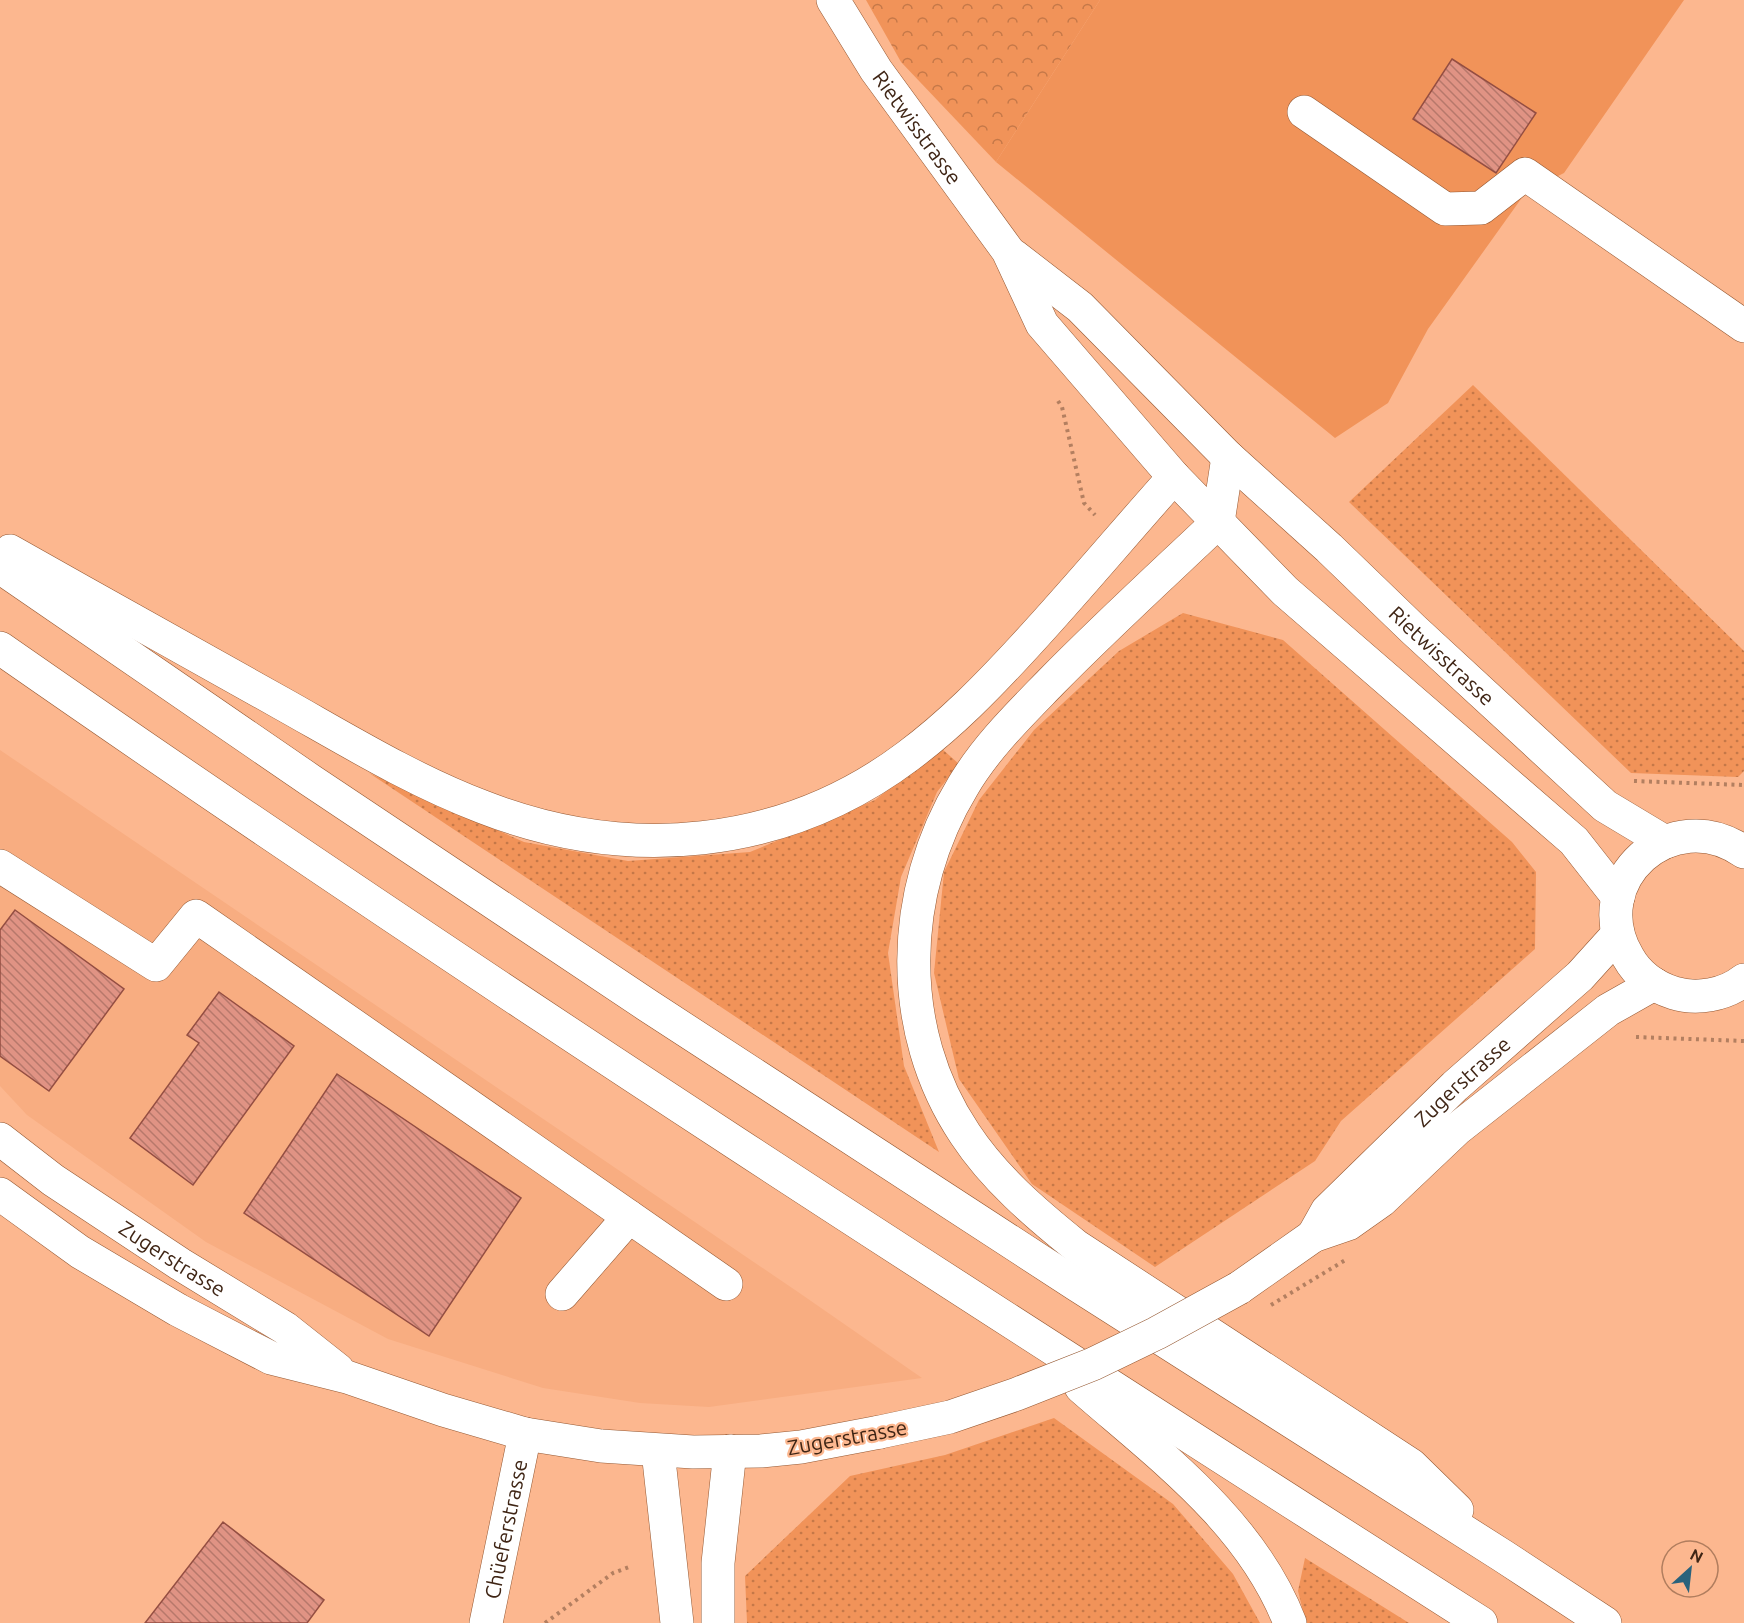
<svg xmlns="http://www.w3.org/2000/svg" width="1744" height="1623" font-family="Ubuntu,sans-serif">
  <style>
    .built { fill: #f8ad81 }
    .grass { fill: url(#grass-dots) }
    .forest { fill: url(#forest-crowns) }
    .pitch { fill: #f19359 }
    .building { fill: url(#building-back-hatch); stroke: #944e42; stroke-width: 1.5 }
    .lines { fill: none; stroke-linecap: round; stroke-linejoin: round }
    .minor-casing { stroke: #955832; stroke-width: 34 }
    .major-casing { stroke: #955832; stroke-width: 34 }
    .highway-casing { stroke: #955832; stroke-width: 34 }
    .path { stroke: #b37f60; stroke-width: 4; stroke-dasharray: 3 4.5; stroke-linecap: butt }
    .minor { stroke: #fff; stroke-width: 33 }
    .major { stroke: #fff; stroke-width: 33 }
    .highway { stroke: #fff; stroke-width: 33 }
    .major-bridge-casing { stroke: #955832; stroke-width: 34; stroke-linecap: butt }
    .path-bridge { stroke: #b37f60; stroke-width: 4; stroke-dasharray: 3 4.5; stroke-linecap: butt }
    .major-bridge { stroke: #fff; stroke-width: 33 }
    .labels { text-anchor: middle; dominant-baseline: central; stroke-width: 4.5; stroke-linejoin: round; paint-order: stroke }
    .street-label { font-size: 21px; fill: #3f2515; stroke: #fcb78f }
  </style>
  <defs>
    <pattern id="grass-dots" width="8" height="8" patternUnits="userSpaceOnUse" patternTransform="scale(1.5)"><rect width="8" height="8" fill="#f19359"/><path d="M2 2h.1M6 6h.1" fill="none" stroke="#c57848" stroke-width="1.8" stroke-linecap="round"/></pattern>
    <pattern id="forest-crowns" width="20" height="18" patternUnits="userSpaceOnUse" patternTransform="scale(1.5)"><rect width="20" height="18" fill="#f19359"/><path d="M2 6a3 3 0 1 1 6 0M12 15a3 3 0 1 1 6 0" fill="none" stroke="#c57848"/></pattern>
    <pattern id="building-back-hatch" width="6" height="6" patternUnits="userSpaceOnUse" patternTransform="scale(1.5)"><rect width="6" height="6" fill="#e09384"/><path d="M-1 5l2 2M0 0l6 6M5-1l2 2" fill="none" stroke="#b7786b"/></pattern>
  </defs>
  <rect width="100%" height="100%" fill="#fcb78f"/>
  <polygon class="built" points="0,750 798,1292 922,1378 709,1407 640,1403 543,1388 388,1339 206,1242 27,1115 0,1086"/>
  <g class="grass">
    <polygon points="1473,385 1744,651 1744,771 1738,777 1631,773 1349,502"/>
    <polygon points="1183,613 1283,640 1512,842 1536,872 1535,949 1341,1121 1315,1161 1155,1267 1032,1184 959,1079 934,973 944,872 979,800 1034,730 1119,651"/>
    <polygon points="941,748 959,764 937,792 901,877 888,953 904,1066 939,1152 369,773 524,842 628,861 750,852 875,800"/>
    <polygon points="1054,1418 1173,1504 1233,1574 1260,1623 747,1623 745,1576 850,1476 945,1455"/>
    <polygon points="1305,1558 1409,1623 1306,1623 1298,1591"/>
  </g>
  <polygon class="forest" points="866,0 1100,0 996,162 901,62"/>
  <polygon class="pitch" points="1100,0 1684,0 1564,173 1526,192 1428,329 1388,403 1335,438 996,162"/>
  <g class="building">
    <polygon points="1452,59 1536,113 1496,173 1413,119"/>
    <polygon points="15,910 124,989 49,1091 0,1056 0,930"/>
    <polygon points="219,992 294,1046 193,1185 130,1138 199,1043 187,1035"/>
    <polygon points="337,1074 521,1198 429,1336 244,1213"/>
    <polygon points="223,1522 324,1600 307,1623 145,1623"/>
  </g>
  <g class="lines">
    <g class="minor-casing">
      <g id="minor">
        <polyline points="1304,112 1445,209 1481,208 1525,174 1744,326"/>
        <polyline points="0,866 156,965 196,916 726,1284"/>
        <polyline points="562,1294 629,1217"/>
        <path id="s1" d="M486 1623 525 1434"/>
      </g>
    </g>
    <g class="major-casing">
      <g id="major">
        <path id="s2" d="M833 0 876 70 1008 251 1042 324 1174 477 1285 591 1574 841 1618 897"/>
        <path id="s3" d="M1014 256 1080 307 1228 457 1329 548 1413 629 1605 806 1665 842"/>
        <polyline points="1218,522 1228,457"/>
        <path d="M1744 852C1672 801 1583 881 1628 957 1638 975 1655 987 1674 993 1697 1000 1725 995 1744 980"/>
        <path id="s4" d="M0 1139 53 1180 180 1264 285 1328 338 1370"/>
        <polyline points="0,1194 80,1252 178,1310 271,1358 347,1377 443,1410 525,1434 601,1446 693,1452 761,1451 801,1447 880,1432"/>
        <path id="s5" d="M1313 1236 1327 1211 1455 1086 1580 976 1618 934"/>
        <polyline points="1239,1288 1313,1236 1348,1224 1382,1200 1457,1129 1608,1010 1654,984"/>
      </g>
    </g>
    <g class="highway-casing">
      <g id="highway">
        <path d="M1218 522C1162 575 1105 627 1051 682 1019 715 986 747 963 786 899 891 895 1030 965 1134 994 1178 1035 1213 1076 1246L1411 1465 1457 1510"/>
        <path d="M10 551C100 602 190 652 281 703 347 740 412 780 483 807 627 863 783 850 908 756 951 724 987 687 1023 648 1075 592 1123 534 1174 477"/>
        <polyline points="0,567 310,780 647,1005 1077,1285 1503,1556 1605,1623"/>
        <path d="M0 648C485 986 983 1305 1481 1623"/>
        <path d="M1081 1387C1160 1456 1251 1522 1290 1623"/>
        <polyline points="658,1451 677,1623"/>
        <polyline points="718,1623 718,1563 730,1451"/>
      </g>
    </g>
    <g class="path">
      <polyline points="1058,401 1062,407 1084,503 1095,515"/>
      <polyline points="1634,781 1744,785"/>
      <polyline points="1636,1037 1744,1041"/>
      <polyline points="545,1623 613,1573 632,1566"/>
    </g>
    <use href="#minor" class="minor"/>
    <use href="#major" class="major"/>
    <use href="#highway" class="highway"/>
    <g class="major-bridge-casing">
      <polyline id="major-bridge" points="880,1432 950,1417 1017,1394 1093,1364 1157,1333 1239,1288"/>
    </g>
    <polyline class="path-bridge" points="1271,1305 1347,1259"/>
    <use href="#major-bridge" class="major-bridge"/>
  </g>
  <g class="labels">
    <g class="street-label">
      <text stroke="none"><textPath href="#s2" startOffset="153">Rietwisstrasse</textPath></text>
      <text stroke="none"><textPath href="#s3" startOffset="586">Rietwisstrasse</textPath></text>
      <text stroke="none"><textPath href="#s5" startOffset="216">Zugerstrasse</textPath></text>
      <text stroke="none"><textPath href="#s4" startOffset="210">Zugerstrasse</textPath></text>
      <text transform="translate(847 1437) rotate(-10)">Zugerstrasse</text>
      <text stroke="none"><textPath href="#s1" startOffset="96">Chüeferstrasse</textPath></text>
    </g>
  </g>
  <g transform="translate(1690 1569) rotate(27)"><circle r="28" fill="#fcb78f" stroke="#b07d5e" stroke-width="1.5"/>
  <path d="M0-4.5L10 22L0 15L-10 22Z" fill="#2a627c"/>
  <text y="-9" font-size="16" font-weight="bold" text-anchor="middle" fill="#3f2515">N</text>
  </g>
</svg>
